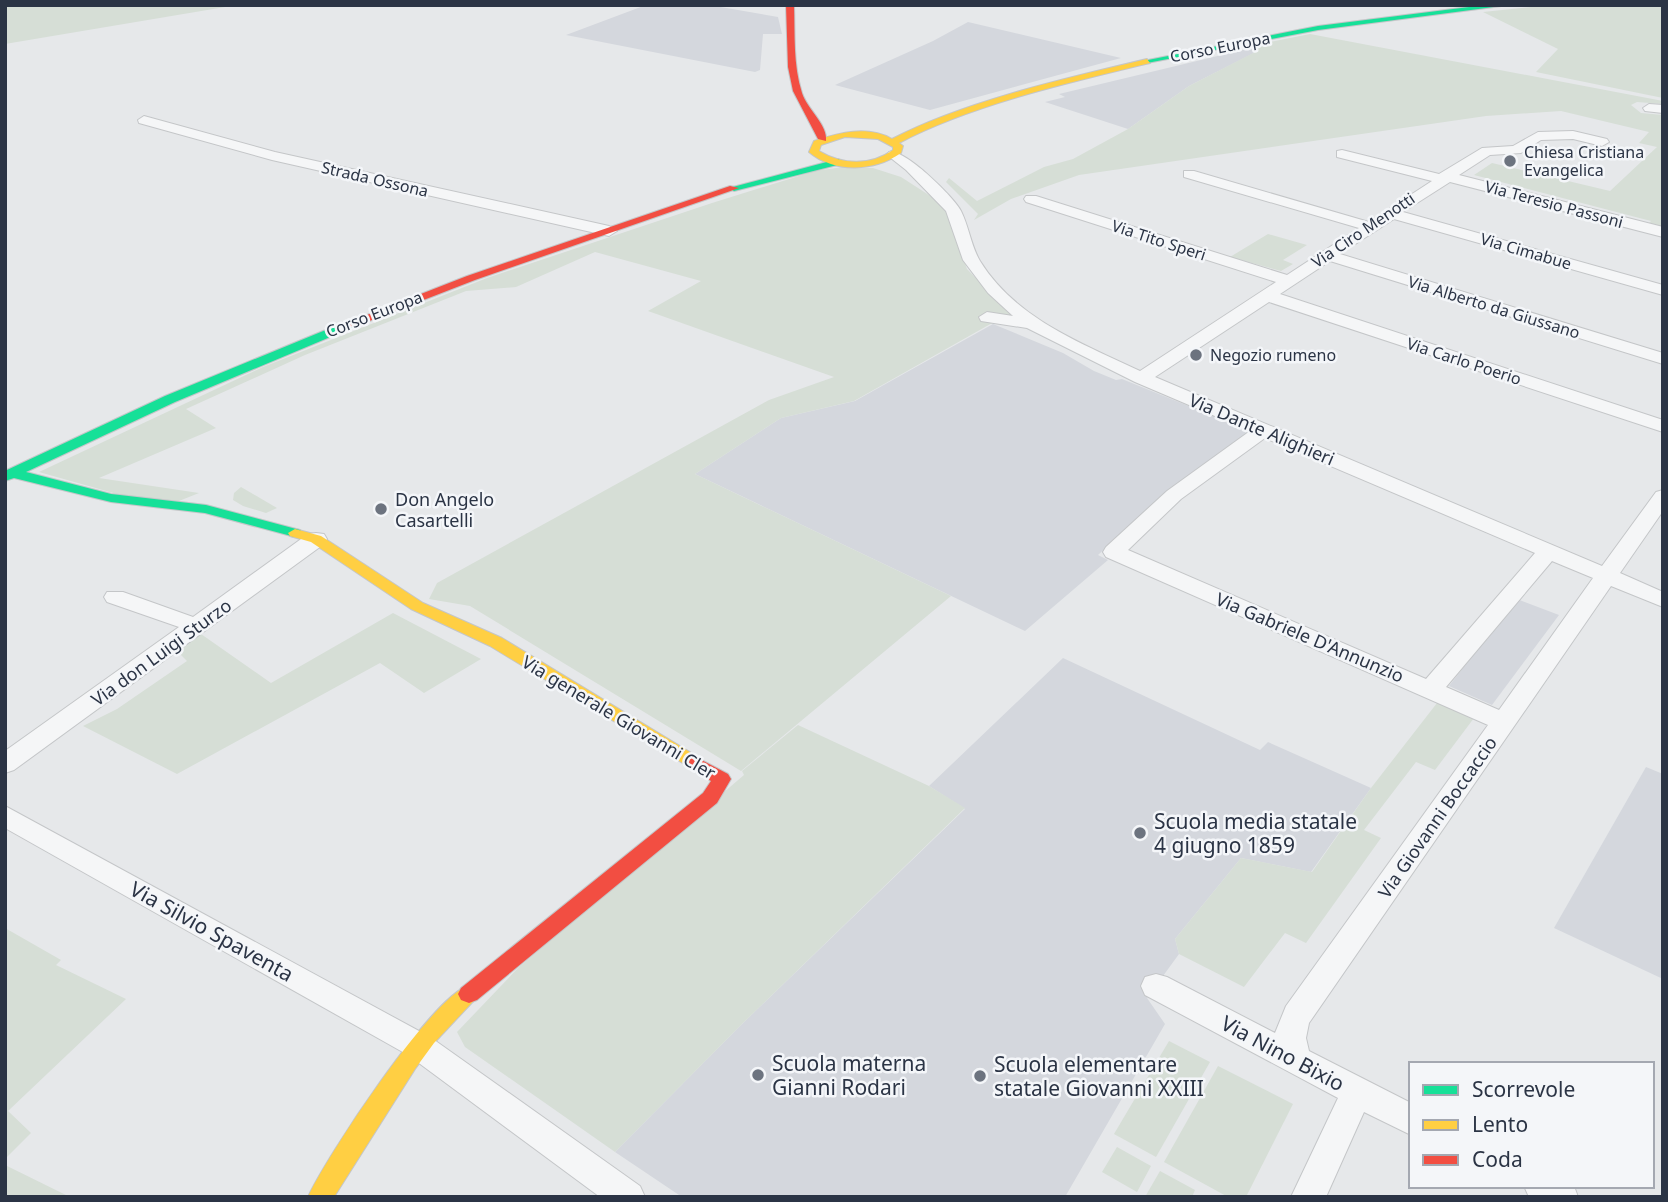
<svg xmlns="http://www.w3.org/2000/svg" width="1668" height="1202" font-family="'Noto Sans',sans-serif">
  <style>
    .built { fill: #d4d7dd }
    .green { fill: #d6ded6 }
    .lines { fill: none; stroke-linecap: round; stroke-linejoin: round }
    .street-casing { stroke: #c4c6c8; stroke-width: 2 }
    .fast-casing { stroke: #c4c6c8; stroke-width: 2 }
    .slow-casing { stroke: #c4c6c8; stroke-width: 2 }
    .jam-casing { stroke: #c4c6c8; stroke-width: 2 }
    .street { fill: #f5f6f7; fill-rule: evenodd }
    .fast { fill: #16e098; fill-rule: evenodd }
    .slow { fill: #ffcf43; fill-rule: evenodd }
    .jam { fill: #f24e42; fill-rule: evenodd }
    .poi-dot { fill: #6c737f; stroke: #f4f6f9; stroke-width: 2.5 }
    .labels { text-anchor: middle; dominant-baseline: central; stroke-width: 5; stroke-linejoin: round; paint-order: stroke }
    .far-street-label { font-size: 16px; fill: #2b3445; stroke: #f4f6f9 }
    .far-poi-label { font-size: 16px; fill: #2b3445; stroke: #f4f6f9; text-anchor: start }
    .street-label { font-size: 18px; fill: #2b3445; stroke: #f4f6f9 }
    .poi-label { font-size: 18px; fill: #2b3445; stroke: #f4f6f9; text-anchor: start }
    .near-poi-label { font-size: 21px; fill: #2b3445; stroke: #f4f6f9; text-anchor: start }
    .near-street-label { font-size: 21px; fill: #2b3445; stroke: #f4f6f9 }
  </style>
  <rect width="100%" height="100%" fill="#e6e8ea"/>
  <g class="built">
    <polygon points="646,5 709,5 778,17 782,34 763,34 760,70 755,72 566,35"/>
    <polygon points="968,22 1121,58 930,110 835,85 933,41"/>
    <polygon points="1251,48 1258,51 1189,86 1128,129 1045,102 1065,97 1059,94"/>
    <polygon points="993,324 1063,353 1094,371 1116,380 1122,379 1250,431 1167,492 1098,555 1108,560 1025,631 695,474 781,418 855,401"/>
    <polygon points="1517,599 1559,615 1492,705 1449,686"/>
    <polygon points="1063,658 1260,750 1268,742 1371,788 1311,872 1241,858 1175,939 1179,954 1147,998 1165,1024 1065,1197 682,1197 615,1152 742,1024 965,809 929,786"/>
    <polygon points="1646,767 1663,774 1663,979 1554,928"/>
  </g>
  <g class="green">
    <polygon points="5,5 237,5 5,44"/>
    <polygon points="1550,5 1663,5 1663,98 1536,72 1558,49 1483,12"/>
    <polygon points="1310,34 1663,101 1663,104 1637,102 1631,105 1641,113 1663,115 1663,228 1648,224 1651,221 1474,175 1492,163 1610,191 1657,147 1639,143 1649,132 1561,111 1486,116 1079,175 1011,199 974,220 978,214 946,182 949,178 977,201 1044,167 1073,159 1128,129 1189,86 1257,51 1250,46"/>
    <polygon points="843,167 873,168 901,177 932,197 946,211 967,269 1012,315 1001,318 854,401 781,418 695,474 951,596 741,771 470,606 429,599 437,583 769,400 834,377 648,311 701,281 595,252 516,287 466,291 305,355 186,409 216,428 99,478 199,493 179,501 124,496 39,472 263,367 487,278 712,203 815,171"/>
    <polygon points="1268,234 1307,245 1283,260 1293,264 1281,271 1230,257"/>
    <polygon points="241,487 277,508 266,513 243,506 233,500 234,493"/>
    <polygon points="393,613 481,659 424,693 380,663 177,774 83,726 117,709 187,661 180,654 185,645 201,634 271,683"/>
    <polygon points="1437,703 1474,718 1435,770 1416,762 1364,830 1381,838 1306,943 1285,933 1244,987 1179,954 1175,939 1241,858 1312,872 1371,788"/>
    <polygon points="798,725 929,786 965,808 742,1024 615,1152 465,1047 457,1032 518,968 744,775 742,771"/>
    <polygon points="5,928 61,960 56,965 126,999 8,1111 31,1133 5,1159"/>
    <polygon points="1169,1041 1210,1062 1156,1157 1114,1134"/>
    <polygon points="1218,1066 1293,1104 1246,1197 1228,1197 1164,1162"/>
    <polygon points="1117,1147 1151,1166 1137,1192 1102,1172"/>
    <polygon points="5,1165 70,1197 5,1197"/>
    <polygon points="1160,1171 1195,1190 1192,1197 1145,1197"/>
  </g>
  <g class="lines">
    <g class="street-casing">
      <g id="street">
        <polygon points="1649,104 1663,105 1663,113 1645,111 1643,108"/>
        <polygon points="144,116 275,152 609,226 617,231 609,236 272,160 139,123 138,120"/>
        <path d="M1573 131 1607 139 1609 142 1602 146 1573 139 1541 140 1521 153 1490 155 1459 175 1663 227V237L1450 182 1403 212 1663 285V295L1394 219 1340 254 1663 353V364L1330 261 1280 294 1663 420V432L1269 302 1155 377 1602 566 1656 492 1663 490V511L1620 573 1663 592V607L1611 586 1309 1023 1306 1038 1309 1051 1411 1103V1135L1364 1112 1326 1197H1291L1338 1098 1145 995 1141 986 1145 977 1156 974 1167 977 1275 1033 1286 1006 1488 725 1106 557 1103 552 1106 547 1167 491 1250 431 1135 382 1027 328 981 321 979 317 987 312 1013 316 988 293 963 260 946 211 906 170 887 155 889 152C905 149 954 197 961 211 969 227 971 246 980 261 1016 319 1081 343 1140 371L1276 282 1026 202 1024 199 1026 196H1036L1287 275 1359 228 1184 177V171H1194L1369 222 1432 181 1337 157V151L1342 150 1439 174 1482 148 1513 146 1538 132ZM1265 438 1535 553 1426 679 1128 550 1181 499ZM1552 561 1593 578 1499 710 1446 687Z"/>
        <polygon points="316,533 324,534 327,539 324,544 14,770 5,773 5,751 179,627 107,602 104,597 107,592 123,592 193,617 308,534"/>
        <polygon points="5,806 430,1037 640,1186 645,1197 600,1197 408,1055 5,828"/>
        <polygon points="1524,1186 1574,1186 1578,1197 1529,1197"/>
      </g>
    </g>
    <g class="fast-casing">
      <g id="fast">
        <polygon points="1485,5 1509,5 1318,30 1147,63 1143,61 1318,26"/>
        <polygon points="838,159 843,162 841,164 734,191 729,188"/>
        <polygon points="350,320 356,324 354,327 175,402 26,472 111,494 206,505 300,530 302,533 300,536 295,537 205,513 111,502 14,478 5,481 7,470 165,396"/>
      </g>
    </g>
    <g class="slow-casing">
      <g id="slow">
        <path d="M1147 59 1150 63C1071 82 971 105 899 143L903 146 901 153C875 171 835 174 809 152L814 141C839 133 867 125 892 139 965 101 1067 78 1147 59ZM845 137 878 139 893 147V150C870 166 843 165 819 151L821 145Z"/>
        <polygon points="295,529 321,536 423,603 502,638 698,757 701,761 698,765 686,765 490,646 411,609 311,542 290,536 288,533"/>
        <path d="M469 985 477 988 480 994 434 1043 415 1069 334 1197H308C327 1156 430 999 469 985Z"/>
      </g>
    </g>
    <g class="jam-casing">
      <g id="jam">
        <path d="M786 5H794C795 34 793 65 802 93 807 109 828 125 826 141L818 139 793 91 788 67Z"/>
        <polygon points="730,186 739,188 475,280 354,327 346,327 344,324 467,276"/>
        <polygon points="692,755 728,774 731,779 717,803 477,1000 469,1003 461,1000 458,994 461,988 703,793 711,781 686,765 683,761 686,757"/>
      </g>
    </g>
    <use href="#street" class="street"/>
    <use href="#fast" class="fast"/>
    <use href="#slow" class="slow"/>
    <use href="#jam" class="jam"/>
  </g>
  <g class="poi-dot">
    <circle cx="1510" cy="161" r="7"/>
    <circle cx="1196" cy="355" r="7"/>
    <circle cx="381" cy="509" r="7"/>
    <circle cx="1140" cy="833" r="7"/>
    <circle cx="758" cy="1075" r="7"/>
    <circle cx="980" cy="1076" r="7"/>
  </g>
  <g class="labels">
    <g class="far-street-label">
      <text transform="translate(1220 47) rotate(-11)">Corso Europa</text>
      <text transform="translate(375 179) rotate(13)">Strada Ossona</text>
      <text transform="translate(1554 204) rotate(15)">Via Teresio Passoni</text>
      <text transform="translate(1363 230) rotate(-34)">Via Ciro Menotti</text>
      <text transform="translate(1159 240) rotate(18)">Via Tito Speri</text>
      <text transform="translate(1526 251) rotate(16)">Via Cimabue</text>
      <text transform="translate(1494 307) rotate(17)">Via Alberto da Giussano</text>
      <text transform="translate(374 314) rotate(-21)">Corso Europa</text>
      <text transform="translate(1464 361) rotate(18)">Via Carlo Poerio</text>
    </g>
    <g class="far-poi-label">
      <text x="1524" y="152">Chiesa Cristiana<tspan x="1524" dy="18">Evangelica</tspan></text>
      <text x="1210" y="355">Negozio rumeno</text>
    </g>
    <g class="street-label">
      <text transform="translate(1262 429) rotate(23)">Via Dante Alighieri</text>
      <text transform="translate(1310 637) rotate(23)">Via Gabriele D'Annunzio</text>
      <text transform="translate(161 652) rotate(-36)">Via don Luigi Sturzo</text>
      <text transform="translate(619 717) rotate(31)">Via generale Giovanni Cler</text>
      <text transform="translate(1437 817) rotate(-55)">Via Giovanni Boccaccio</text>
    </g>
    <g class="poi-label">
      <text x="395" y="499">Don Angelo<tspan x="395" dy="21">Casartelli</tspan></text>
    </g>
    <g class="near-poi-label">
      <text x="1154" y="821">Scuola media statale<tspan x="1154" dy="24">4 giugno 1859</tspan></text>
      <text x="772" y="1063">Scuola materna<tspan x="772" dy="24">Gianni Rodari</tspan></text>
      <text x="994" y="1064">Scuola elementare<tspan x="994" dy="24">statale Giovanni XXIII</tspan></text>
    </g>
    <g class="near-street-label">
      <text transform="translate(212 931) rotate(29)">Via Silvio Spaventa</text>
      <text transform="translate(1283 1053) rotate(28)">Via Nino Bixio</text>
    </g>
  </g>
  <rect width="1668" height="1202" fill="none" stroke="#2b3445" stroke-width="14"/>
  <rect x="1409" y="1062" width="245" height="126" fill="#f4f6f9" stroke="#a4a8b1" stroke-width="2"/>
  <rect x="1423" y="1085" width="35" height="10" fill="#16e098" stroke="#a4a8b1" stroke-width="2"/>
  <text x="1472" y="1097" font-size="21" fill="#2b3445">Scorrevole</text>
  <rect x="1423" y="1120" width="35" height="10" fill="#ffcf43" stroke="#a4a8b1" stroke-width="2"/>
  <text x="1472" y="1132" font-size="21" fill="#2b3445">Lento</text>
  <rect x="1423" y="1155" width="35" height="10" fill="#f24e42" stroke="#a4a8b1" stroke-width="2"/>
  <text x="1472" y="1167" font-size="21" fill="#2b3445">Coda</text>
</svg>
